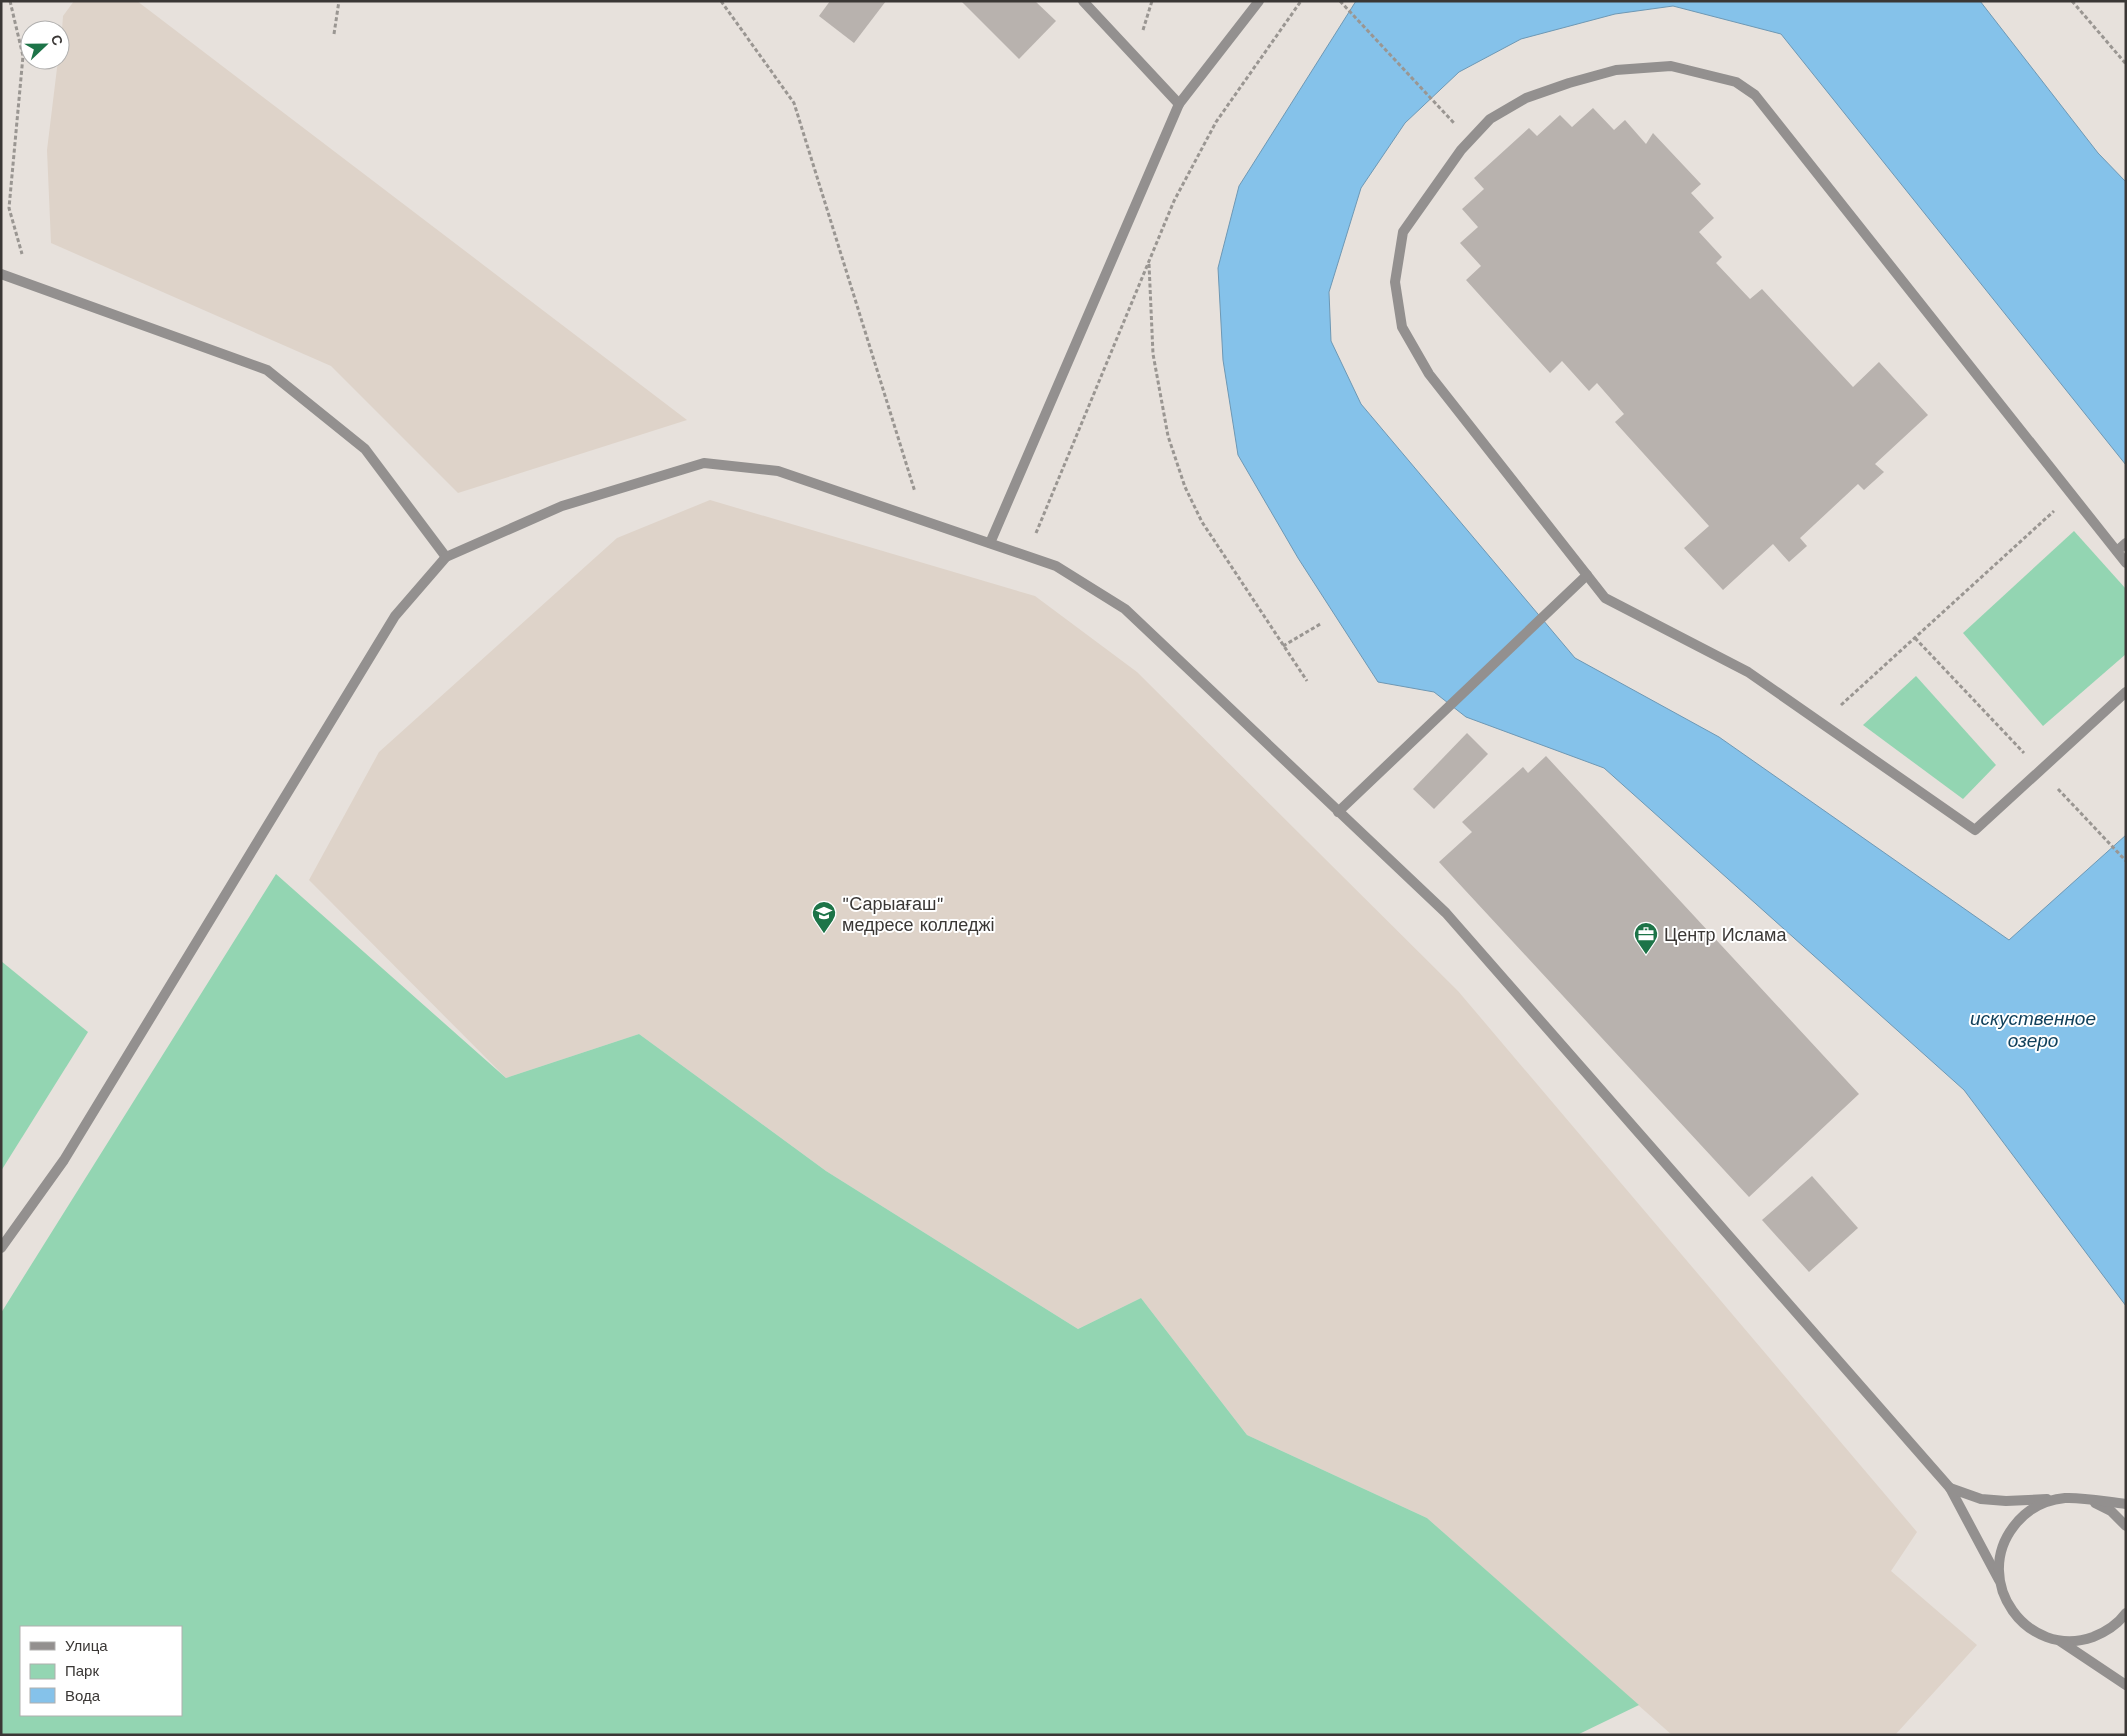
<svg xmlns="http://www.w3.org/2000/svg" width="2127" height="1736" font-family="'Work Sans',sans-serif">
  <style>
    .built { fill: #ded3c9 }
    .green { fill: #93d5b2; fill-rule: evenodd }
    .water { fill: #85c2ea; stroke: #6e98b4 }
    .building { fill: #b8b2ae }
    .lines { fill: none; stroke-linecap: round; stroke-linejoin: round }
    .path { stroke: #9a9692; stroke-width: 3; stroke-dasharray: 4 2.5; stroke-linecap: butt }
    .lane { stroke: #93908f; stroke-width: 10 }
    .street { stroke: #93908f; stroke-width: 10 }
    .labels { text-anchor: middle; dominant-baseline: central; stroke-width: 4; stroke-linejoin: round; paint-order: stroke }
    .poi-label { font-size: 18px; fill: #3a3735; stroke: #fff; text-anchor: start }
    .water-label { font-size: 19px; font-style: italic; fill: #11415c; stroke: #fff }
  </style>
  <rect width="100%" height="100%" fill="#e7e1dc"/>
  <g class="built">
    <polygon points="74,1 137,1 687,420 458,493 331,366 51,243 47,150 58,60 60,60 63,16"/>
    <polygon points="710,500 1035,596 1137,672 1458,991 1917,1532 1891,1571 1977,1645 1895,1735 1672,1735 1427,1518 1247,1435 1141,1298 1078,1329 826,1171 639,1034 506,1078 309,880 379,752 617,538"/>
  </g>
  <g class="green">
    <polygon points="2074,531 2126,589 2126,654 2043,726 1963,633"/>
    <polygon points="1916,676 1996,765 1963,799 1863,725"/>
    <path d="M276 874 506 1078 639 1034 826 1171 1078 1329 1141 1298 1247 1435 1427 1518 1639 1705 1577 1735H1V1313ZM21 1627H181V1715H21Z"/>
    <polygon points="1,961 88,1032 1,1171"/>
  </g>
  <polygon class="water" points="1356,1 1980,1 2098,153 2126,182 2126,465 1781,34 1673,6 1615,14 1521,39 1459,72 1405,123 1361,188 1329,292 1331,341 1361,404 1575,658 1719,737 2009,940 2126,835 2126,1306 1964,1090 1604,768 1466,717 1434,692 1378,682 1298,558 1238,455 1223,360 1218,268 1239,186"/>
  <g class="building">
    <polygon points="830,1 886,1 854,43 819,16"/>
    <polygon points="961,1 1035,1 1056,21 1019,59"/>
    <polygon points="1593,108 1614,130 1625,120 1646,144 1653,133 1701,184 1691,193 1714,218 1699,232 1722,257 1716,263 1750,299 1762,289 1853,387 1879,362 1928,415 1875,464 1884,472 1864,490 1858,484 1800,538 1807,546 1789,562 1773,544 1723,590 1684,548 1709,526 1615,422 1624,414 1597,383 1589,391 1562,361 1550,373 1466,280 1481,266 1460,243 1478,227 1462,209 1484,189 1474,178 1529,128 1537,136 1560,115 1572,127"/>
    <polygon points="1467,733 1488,754 1434,809 1413,789"/>
    <polygon points="1546,756 1859,1094 1749,1197 1439,862 1472,832 1462,822 1523,767 1528,773"/>
    <polygon points="1812,1176 1858,1228 1809,1272 1762,1220"/>
  </g>
  <g class="lines">
    <g class="path">
      <polyline points="10,1 23,56 9,208 22,254"/>
      <polyline points="721,1 794,103 915,492"/>
      <polyline points="1340,1 1454,123"/>
      <polyline points="2072,1 2126,64"/>
      <polyline points="1143,30 1152,1"/>
      <polyline points="334,34 339,1"/>
      <polyline points="1149,264 1153,354 1168,436 1185,487 1202,522 1307,681"/>
      <polyline points="1036,533 1174,201 1216,122 1301,1"/>
      <polyline points="1915,638 2024,753"/>
      <polyline points="1283,646 1322,623"/>
      <polyline points="1841,705 2054,511"/>
      <polyline points="2058,789 2126,861"/>
    </g>
    <g class="lane">
      <polyline points="1083,1 1179,104"/>
      <polyline points="990,543 1179,104 1259,1"/>
      <polyline points="2117,551 2126,543"/>
      <polyline points="2126,563 1755,95 1736,82 1671,66 1616,70 1569,83 1526,98 1490,119 1461,150 1403,232 1395,282 1402,327 1429,374 1605,598 1748,672 1975,830 2126,692"/>
      <polyline points="1338,812 1587,575"/>
    </g>
    <g class="street">
      <polyline points="1,274 267,370 365,449 446,557"/>
      <polyline points="1,1248 64,1160 395,616 446,557 562,506 704,463 778,471 1056,566 1125,609 1446,913 1950,1488 1999,1580"/>
      <polyline points="1950,1488 1981,1499 2006,1501 2047,1499"/>
      <polyline points="2095,1503 2111,1511 2126,1526"/>
      <path d="M2126 1504C2107 1502 2083 1497 2065 1498 2044 1500 2026 1510 2014 1526 1971 1581 2027 1660 2093 1637 2106 1632 2118 1624 2126 1613"/>
      <polyline points="2060,1641 2126,1685"/>
    </g>
  </g>
  <defs>
    <g id="university-pin" transform="scale(1.25)"><path d="M0 17L-7.5 6A9.5 9.5 0 1 1 7.5 6Z" fill="#1d7448" stroke="#fff"/><path d="M0-5L7-2L0 1L-7-2ZM-4 1L0 2.5L4 1V4Q0 6-4 4Z" fill="#fff"/></g>
    <g id="office-pin" transform="scale(1.25)"><path d="M0 17L-7.5 6A9.5 9.5 0 1 1 7.5 6Z" fill="#1d7448" stroke="#fff"/><path d="M-6-3h4V-5.5h4V-3h4V5H-6ZM-1-4.5V-3h2v-1.5ZM-6 0V1H6V0Z" fill="#fff"/></g>
  </defs>
  <g fill-rule="evenodd">
    <use href="#university-pin" x="824" y="913"/>
    <use href="#office-pin" x="1646" y="934"/>
  </g>
  <g class="labels">
    <g class="poi-label">
      <text x="842" y="903">"Сарыағаш"<tspan x="842" dy="21">медресе колледжі</tspan></text>
      <text x="1664" y="934">Центр Ислама</text>
    </g>
    <g class="water-label">
      <text x="2033" y="1018">искуственное<tspan x="2033" dy="22">озеро</tspan></text>
    </g>
  </g>
  <rect width="2127" height="1736" fill="none" stroke="#3a3735" stroke-width="5"/>
  <rect x="20" y="1626" width="162" height="90" fill="#ffffff" stroke="#b0afae"/>
  <rect x="30" y="1642" width="25" height="8" fill="#93908f" stroke="#b0afae"/>
  <text x="65" y="1651" font-size="15" fill="#3a3735">Улица</text>
  <rect x="30" y="1664" width="25" height="15" fill="#93d5b2" stroke="#b0afae"/>
  <text x="65" y="1676" font-size="15" fill="#3a3735">Парк</text>
  <rect x="30" y="1688" width="25" height="15" fill="#85c2ea" stroke="#b0afae"/>
  <text x="65" y="1701" font-size="15" fill="#3a3735">Вода</text>
  <g transform="translate(45 45) rotate(68)"><circle r="24" fill="#ffffff" stroke="#b0afae"/>
  <path d="M0-4L9 19L0 12L-9 19Z" fill="#1d7448"/>
  <text y="-8" font-size="14" font-weight="bold" text-anchor="middle" fill="#3a3735">С</text>
  </g>
</svg>
